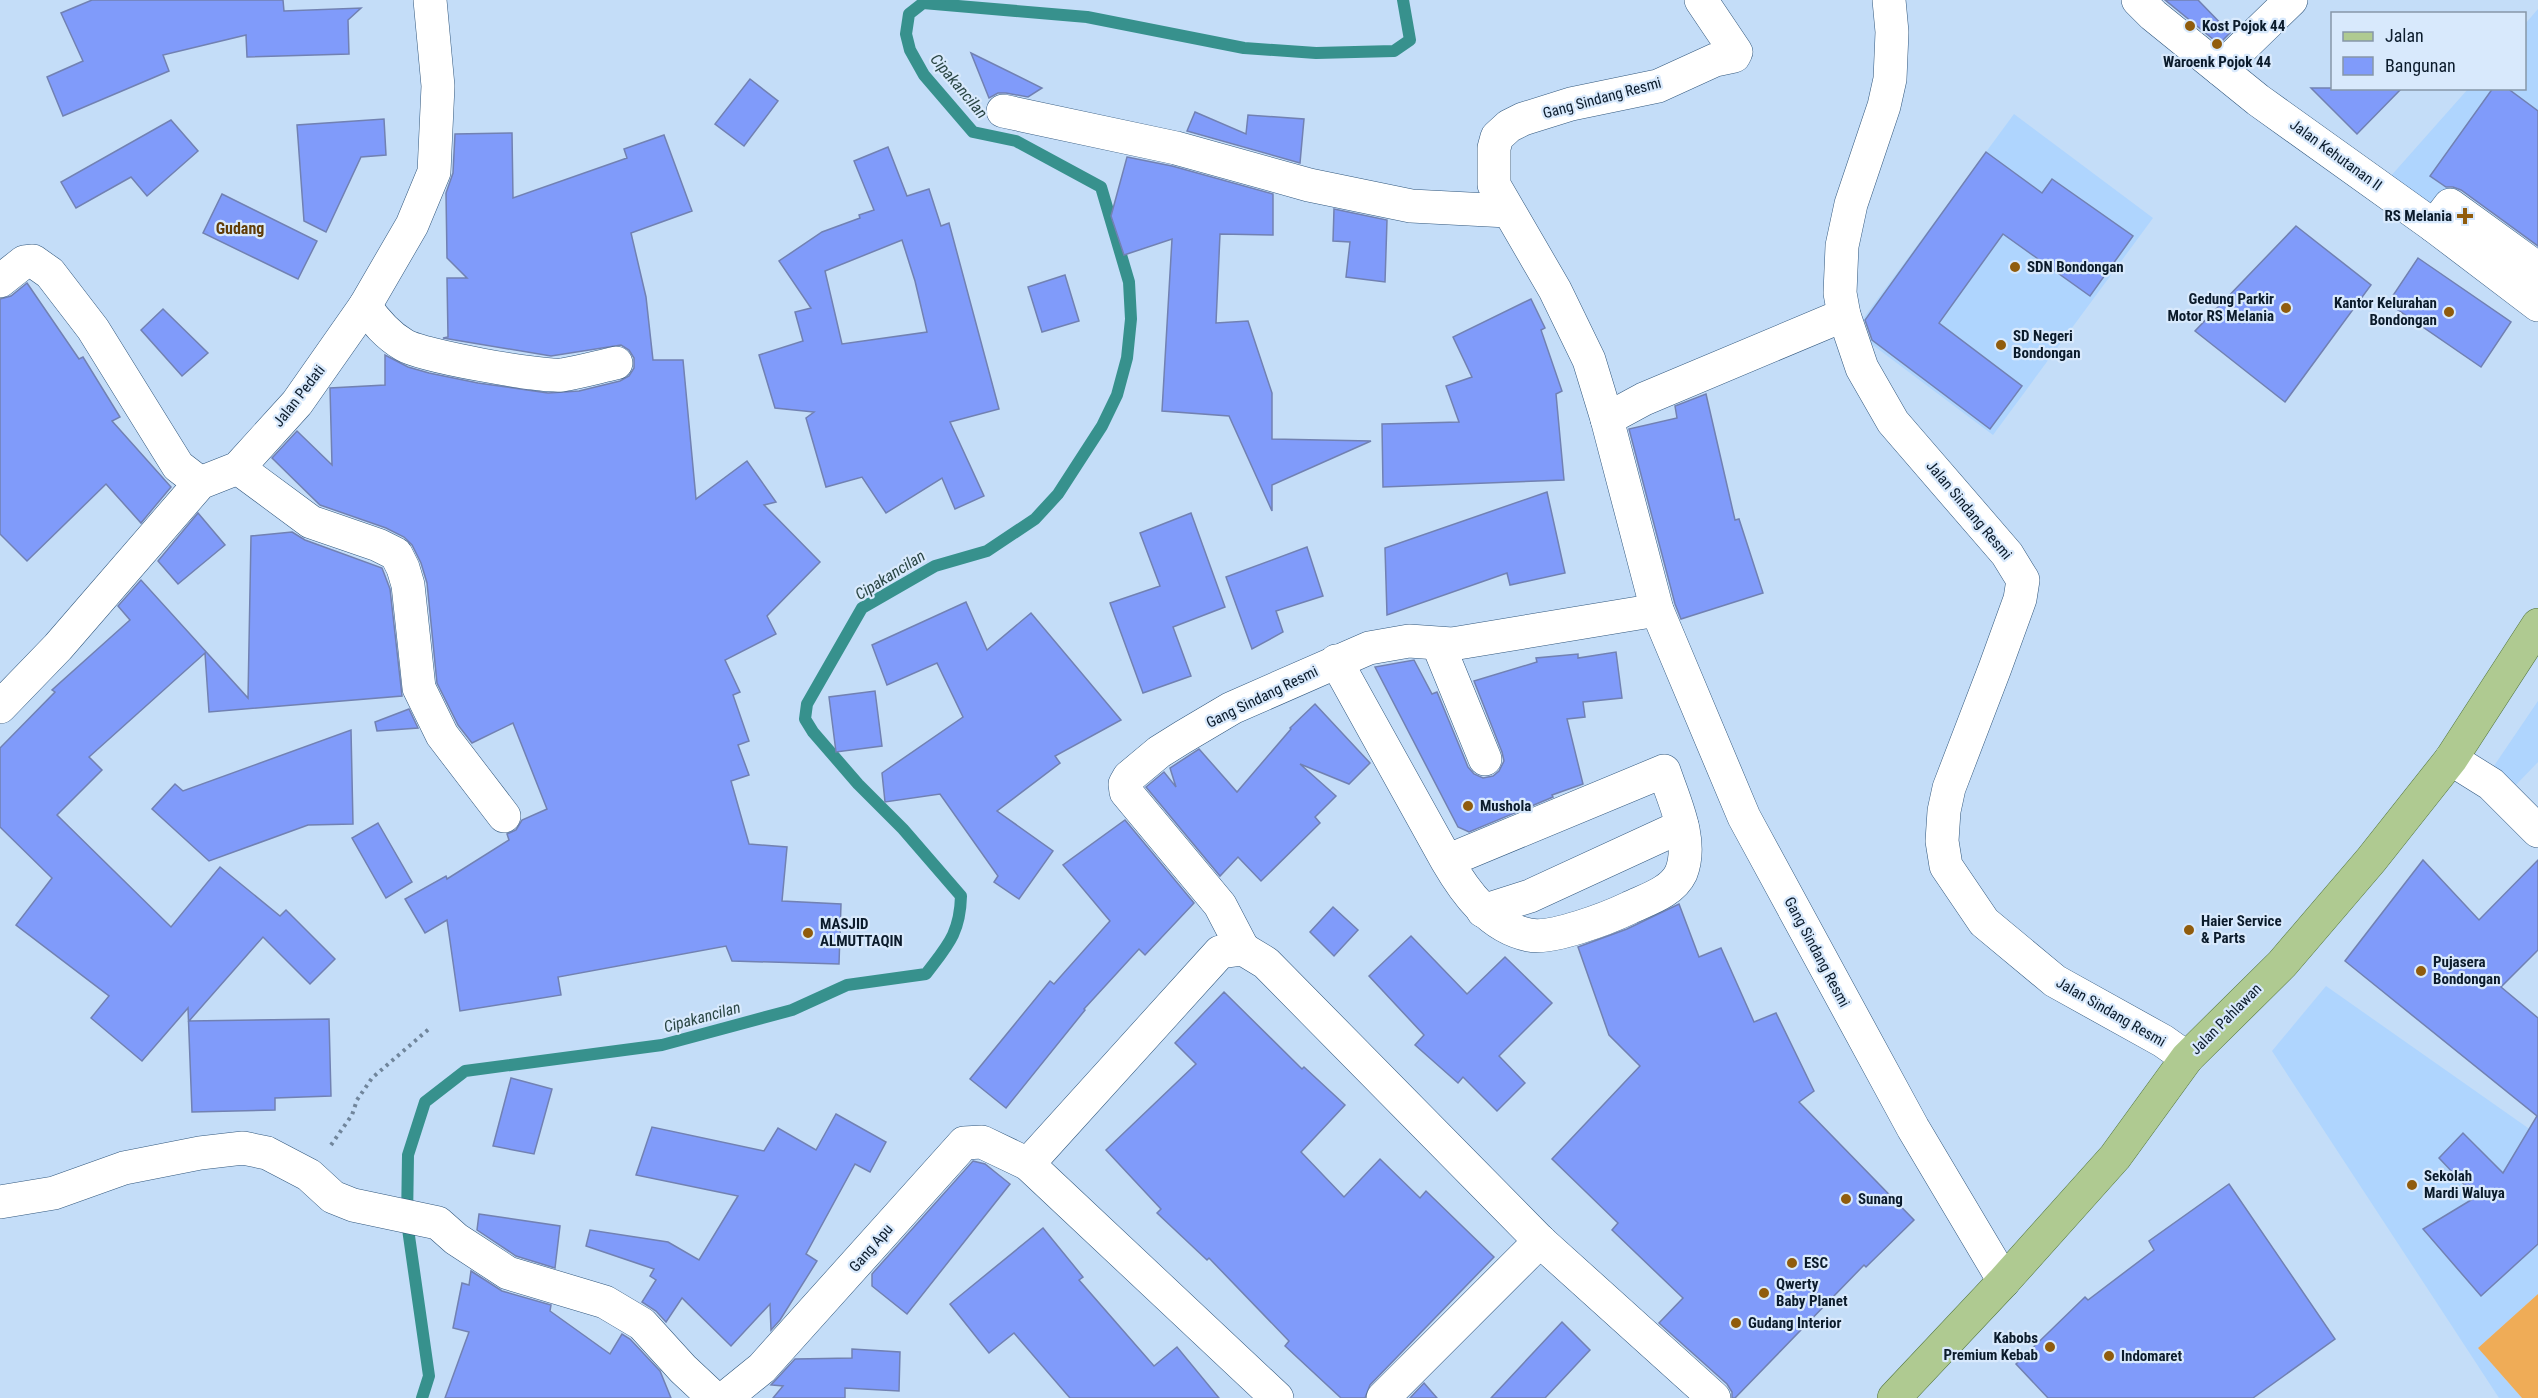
<svg xmlns="http://www.w3.org/2000/svg" width="2538" height="1398" font-family="'Roboto Condensed',sans-serif">
  <style>
    .built { fill: #afd5fe; fill-rule: evenodd }
    .green { fill: #efac57 }
    .lines { fill: none; stroke-linecap: round; stroke-linejoin: round }
    .stream { stroke: #37918d; stroke-width: 12 }
    .building { fill: #809bfa; stroke: #7181b2; stroke-width: 1.5; fill-rule: evenodd }
    .minor-casing { stroke: #31577d; stroke-width: 34 }
    .major-casing { stroke: #52753d; stroke-width: 34 }
    .path { stroke: #70859b; stroke-width: 4; stroke-dasharray: 3 4.5; stroke-linecap: butt }
    .minor { stroke: #fff; stroke-width: 33 }
    .major { stroke: #afca91; stroke-width: 33 }
    .poi-dot { fill: #905c0d; stroke: #d8e9fc; stroke-width: 2 }
    .labels { text-anchor: middle; dominant-baseline: central; stroke-width: 4.5; stroke-linejoin: round; paint-order: stroke }
    .poi-label { font-size: 15px; font-weight: bold; fill: #0b1b2b; stroke: #d8e9fc; text-anchor: start }
    .street-label { font-size: 15px; fill: #0b1b2b; stroke: #d8e9fc }
    .water-label { font-size: 16px; font-style: italic; fill: #2a4644; stroke: #d8e9fc }
    .neighbourhood-label { font-size: 16px; font-weight: bold; fill: #603c07; stroke: #d8e9fc }
  </style>
  <rect width="100%" height="100%" fill="#c4ddf8"/>
  <g class="built">
    <polygon points="2538,9 2538,111 2507,89 2524,88 2525,24"/>
    <polygon points="2468,89 2493,89 2430,176 2538,255 2538,282 2390,177"/>
    <path d="M2014 114 2153 218 1993 435 1854 331ZM1986 152 2035 188 1907 366 1859 329ZM2053 179 2133 236 2010 239ZM1945 327 2022 386 1990 428Z"/>
    <polygon points="2538,701 2538,762 2510,791 2481,785"/>
    <polygon points="2326,986 2538,1135 2503,1173 2463,1134 2439,1158 2476,1197 2423,1229 2430,1239 2456,1227 2451,1261 2481,1296 2538,1244 2538,1294 2478,1348 2522,1398 2499,1398 2272,1051"/>
  </g>
  <polygon class="green" points="2538,1294 2538,1398 2522,1398 2478,1348"/>
  <g class="lines">
    <path class="stream" d="M422 1398 429 1376 407 1222 408 1155 425 1102 465 1071 662 1045 792 1010 847 985 926 974C947 946 960 934 961 896L903 829 858 784 813 732 805 719 807 704 862 608 935 566 987 551 1035 519 1058 494 1102 426 1117 395 1127 358 1131 319 1129 282 1101 187 1016 141 973 132 924 75 910 50 906 34 909 14 923 3 1087 17 1244 48 1316 53 1394 51 1410 40 1403 0"/>
  </g>
  <g class="building">
    <polygon points="92,0 283,0 284,11 361,8 348,20 349,54 247,57 246,35 163,55 169,71 63,116 47,77 83,61 61,13"/>
    <polygon points="2165,0 2198,0 2230,33 2219,44"/>
    <polygon points="971,53 1042,88 1028,97 1006,93 998,93 989,98"/>
    <polygon points="750,79 778,101 744,146 715,124"/>
    <polygon points="2311,88 2402,88 2357,134"/>
    <polygon points="2493,88 2507,88 2538,111 2538,246 2461,190 2453,187 2446,187 2430,176"/>
    <polygon points="1195,112 1246,134 1248,115 1304,119 1300,163 1187,131"/>
    <polygon points="384,119 386,155 361,157 326,232 304,221 297,125"/>
    <polygon points="171,120 198,151 147,196 131,177 76,208 61,182"/>
    <polygon points="512,133 513,198 627,158 624,149 664,135 692,211 631,233 646,297 653,360 683,360 696,499 747,461 776,502 764,505 820,562 767,616 776,634 725,660 740,692 733,695 749,741 738,745 749,775 731,781 749,844 787,847 782,901 841,904 839,964 732,961 726,946 558,977 561,995 460,1011 447,920 425,933 405,899 446,876 447,879 509,840 507,834 516,830 522,820 547,809 513,723 472,743 458,725 437,683 427,583 421,563 412,545 404,537 386,528 320,505 272,458 297,431 332,465 330,388 385,385 385,355 408,367 429,373 478,383 548,393 579,391 620,381 629,376 634,368 634,358 629,350 621,345 551,356 443,338 448,337 447,278 467,278 447,258 446,193 453,173 455,134"/>
    <path d="M888 147 907 196 929 189 941 226 949 223 999 409 950 422 984 496 955 509 942 478 886 513 862 477 826 487 806 418 814 412 775 408 759 355 803 341 795 312 811 308 779 261 822 232 860 218 859 215 874 210 854 161ZM902 240 915 281 927 332 842 344 825 271Z"/>
    <polygon points="1986,152 2042,193 2052,179 2133,236 2090,296 2003,234 1939,323 2022,386 1990,429 1872,340 1865,320"/>
    <polygon points="1127,157 1172,166 1273,194 1273,235 1220,234 1216,323 1248,321 1272,393 1272,439 1371,441 1272,485 1272,511 1229,416 1162,411 1172,239 1124,255 1111,216"/>
    <polygon points="222,194 317,241 298,279 203,233"/>
    <polygon points="1334,209 1387,220 1385,282 1346,277 1350,242 1333,241"/>
    <polygon points="2296,226 2371,285 2285,402 2195,331"/>
    <polygon points="2418,258 2511,322 2481,367 2388,303"/>
    <polygon points="1065,275 1079,321 1042,332 1028,287"/>
    <polygon points="27,283 79,359 83,357 120,417 112,421 171,487 141,523 106,484 27,561 0,534 0,299 11,296"/>
    <polygon points="1531,299 1545,328 1541,330 1562,391 1556,394 1564,480 1383,487 1382,424 1459,422 1446,386 1472,377 1453,337"/>
    <polygon points="163,309 208,353 182,376 141,330"/>
    <polygon points="1706,394 1735,520 1739,519 1763,593 1681,619 1675,604 1629,429 1677,418 1675,406"/>
    <polygon points="1547,492 1565,573 1510,585 1507,573 1387,615 1385,548"/>
    <polygon points="198,513 225,545 178,584 158,561"/>
    <polygon points="1191,513 1225,607 1173,627 1191,676 1143,693 1110,603 1160,586 1140,533"/>
    <polygon points="292,532 305,540 382,568 390,589 402,696 209,712 205,653 89,757 102,770 57,815 171,927 220,867 280,916 286,910 335,959 310,984 263,937 189,1021 329,1019 331,1096 275,1098 275,1110 192,1112 188,1008 142,1061 91,1018 109,996 16,925 52,878 0,827 0,748 55,692 52,690 130,620 118,606 141,580 248,698 251,536"/>
    <polygon points="1307,547 1323,596 1276,611 1283,632 1252,649 1226,577"/>
    <polygon points="966,602 987,650 1031,613 1121,720 1055,756 1060,763 997,811 1053,851 1019,899 994,882 998,876 940,794 885,802 882,773 963,717 937,663 887,685 872,645"/>
    <polygon points="1616,652 1622,698 1583,702 1585,717 1567,719 1583,784 1552,795 1553,797 1469,832 1458,827 1375,667 1414,660 1432,694 1437,692 1468,767 1474,774 1483,778 1493,776 1499,771 1504,761 1502,752 1474,681 1537,662 1536,658 1578,654 1578,658"/>
    <polygon points="875,691 882,746 836,752 829,697"/>
    <polygon points="1315,704 1370,763 1349,784 1300,764 1336,796 1315,817 1320,823 1261,881 1238,857 1220,876 1146,787 1164,772 1176,787 1170,768 1199,749 1237,792 1291,729 1290,728"/>
    <polygon points="409,709 418,728 377,731 375,722"/>
    <polygon points="351,730 353,824 308,825 209,861 152,809 175,784 183,791"/>
    <polygon points="1125,820 1194,903 1145,955 1139,949 1084,1009 1085,1010 1006,1108 970,1079 1050,981 1054,984 1110,921 1063,865"/>
    <polygon points="378,823 412,882 386,898 352,838"/>
    <polygon points="2423,860 2479,920 2538,860 2538,950 2501,987 2538,1018 2538,1244 2481,1296 2423,1229 2476,1197 2439,1158 2463,1133 2503,1173 2537,1116 2345,961"/>
    <polygon points="1679,904 1699,957 1721,948 1754,1022 1776,1013 1814,1091 1799,1102 1914,1220 1866,1267 1864,1265 1735,1398 1732,1398 1732,1392 1727,1384 1659,1323 1683,1298 1612,1230 1618,1223 1552,1159 1640,1066 1609,1035 1578,947 1627,929"/>
    <polygon points="1333,907 1358,930 1334,956 1310,932"/>
    <polygon points="1411,936 1467,994 1505,957 1552,1003 1499,1056 1525,1083 1497,1111 1463,1077 1458,1083 1415,1045 1424,1035 1369,976"/>
    <polygon points="1224,992 1302,1069 1304,1067 1345,1105 1301,1152 1344,1197 1380,1159 1420,1198 1426,1191 1494,1257 1370,1385 1365,1398 1341,1398 1285,1346 1289,1341 1209,1258 1207,1260 1157,1213 1161,1209 1106,1150 1196,1064 1175,1043"/>
    <polygon points="511,1078 552,1089 534,1154 493,1146"/>
    <polygon points="836,1114 886,1142 870,1172 855,1164 806,1254 817,1261 780,1320 771,1330 770,1304 731,1346 682,1298 666,1322 656,1311 642,1302 656,1280 650,1276 654,1269 586,1246 590,1230 668,1242 699,1260 738,1196 636,1175 652,1127 764,1151 778,1128 816,1150"/>
    <polygon points="973,1161 985,1164 1010,1184 907,1314 872,1286 872,1274"/>
    <polygon points="2229,1184 2335,1339 2253,1398 2048,1398 2016,1364 2085,1297 2088,1300 2154,1250 2149,1241"/>
    <polygon points="479,1214 560,1226 555,1268 516,1256 477,1230"/>
    <polygon points="1043,1228 1083,1277 1079,1280 1154,1366 1177,1347 1219,1398 1070,1398 1014,1333 989,1353 950,1304"/>
    <polygon points="471,1271 502,1291 551,1305 550,1311 610,1354 622,1334 630,1339 660,1371 671,1398 445,1398 469,1332 453,1328 462,1283 469,1285"/>
    <polygon points="1562,1322 1590,1350 1545,1398 1491,1398"/>
    <polygon points="852,1349 900,1352 899,1391 845,1388 845,1398 773,1398 783,1386 771,1385 795,1359 852,1358"/>
    <polygon points="1424,1383 1437,1398 1410,1398"/>
  </g>
  <g class="lines">
    <g class="minor-casing">
      <g id="minor">
        <polyline points="1701,0 1736,52 1734,56 1715,60 1658,86 1571,104 1523,119 1509,126 1497,137 1494,148 1494,185 1555,290 1589,360 1607,419 1657,610 1744,817 1913,1128 2004,1281"/>
        <polyline points="1889,0 1892,32 1890,79 1884,106 1851,204 1842,246 1840,293 1844,315 1862,368 1893,422 2007,554 2023,580 2020,599 1995,668 1949,788 1944,811 1942,841 1946,866 1984,922 2055,981 2163,1041 2187,1058"/>
        <polyline points="2138,0 2153,15 2258,100 2434,226 2538,305"/>
        <polyline points="2220,69 2291,0"/>
        <polyline points="1003,111 1176,148 1309,185 1411,206 1508,211"/>
        <polyline points="2434,226 2450,205 2538,269"/>
        <polyline points="0,281 24,262 33,261 50,273 93,329 178,466 200,483"/>
        <path d="M365 306C376 322 387 335 404 345 422 356 540 377 562 375 580 372 598 367 616 363"/>
        <polyline points="1607,419 1644,399 1844,315"/>
        <polyline points="238,468 311,522 378,545 396,554 403,568 408,585 419,688 442,735 504,816"/>
        <polyline points="1438,644 1485,759"/>
        <path d="M1336 661 1447 861C1465 892 1490 927 1529 935 1551 940 1608 918 1629 908 1648 899 1672 892 1681 873 1694 841 1674 801 1664 771L1447 861"/>
        <polyline points="0,707 58,647 200,483 238,468 297,403 365,306 412,225 434,172 438,86 430,0"/>
        <polyline points="2451,759 2491,784 2538,831"/>
        <polyline points="1483,911 1530,896 1682,826"/>
        <polyline points="1243,949 1220,905 1126,792 1125,784 1129,777 1159,752 1183,737 1232,708 1369,648 1409,641 1452,644 1657,610"/>
        <polyline points="1028,1164 1220,952 1243,949 1266,963 1540,1241 1714,1398"/>
        <polyline points="0,1202 54,1193 124,1168 200,1153 243,1148 267,1153 309,1175 333,1197 353,1205 438,1223 456,1239 508,1273 605,1302 642,1324 683,1369 714,1398"/>
        <polyline points="725,1398 762,1368 964,1143 982,1142 1028,1164 1277,1398"/>
        <polyline points="1383,1398 1540,1241"/>
      </g>
    </g>
    <g class="major-casing">
      <polyline id="major" points="1894,1398 2004,1281 2115,1157 2187,1058 2282,964 2371,860 2451,759 2538,625"/>
    </g>
    <polyline class="path" points="331,1145 352,1115 357,1100 372,1078 430,1028"/>
    <use href="#minor" class="minor"/>
    <use href="#major" class="major"/>
  </g>
  <g class="poi-dot">
    <circle cx="2190" cy="26" r="6"/>
    <circle cx="2217" cy="44" r="6"/>
    <path d="M2462 207h6v6h6v6h-6v6h-6v-6h-6v-6h6z"/>
    <circle cx="2015" cy="267" r="6"/>
    <circle cx="2286" cy="308" r="6"/>
    <circle cx="2449" cy="312" r="6"/>
    <circle cx="2001" cy="345" r="6"/>
    <circle cx="1468" cy="806" r="6"/>
    <circle cx="2189" cy="930" r="6"/>
    <circle cx="808" cy="933" r="6"/>
    <circle cx="2421" cy="971" r="6"/>
    <circle cx="2412" cy="1185" r="6"/>
    <circle cx="1846" cy="1199" r="6"/>
    <circle cx="1792" cy="1263" r="6"/>
    <circle cx="1764" cy="1293" r="6"/>
    <circle cx="1736" cy="1323" r="6"/>
    <circle cx="2050" cy="1347" r="6"/>
    <circle cx="2109" cy="1356" r="6"/>
  </g>
  <g class="labels">
    <g class="poi-label">
      <text x="2202" y="26">Kost Pojok 44</text>
      <text x="2217" y="62" text-anchor="middle">Waroenk Pojok 44</text>
      <text x="2452" y="216" text-anchor="end">RS Melania</text>
      <text x="2027" y="267">SDN Bondongan</text>
      <text x="2274" y="299" text-anchor="end">Gedung Parkir<tspan x="2274" dy="17">Motor RS Melania</tspan></text>
      <text x="2437" y="303" text-anchor="end">Kantor Kelurahan<tspan x="2437" dy="17">Bondongan</tspan></text>
      <text x="2013" y="336">SD Negeri<tspan x="2013" dy="17">Bondongan</tspan></text>
      <text x="1480" y="806">Mushola</text>
      <text x="2201" y="921">Haier Service<tspan x="2201" dy="17">&amp; Parts</tspan></text>
      <text x="820" y="924">MASJID<tspan x="820" dy="17">ALMUTTAQIN</tspan></text>
      <text x="2433" y="962">Pujasera<tspan x="2433" dy="17">Bondongan</tspan></text>
      <text x="2424" y="1176">Sekolah<tspan x="2424" dy="17">Mardi Waluya</tspan></text>
      <text x="1858" y="1199">Sunang</text>
      <text x="1804" y="1263">ESC</text>
      <text x="1776" y="1284">Qwerty<tspan x="1776" dy="17">Baby Planet</tspan></text>
      <text x="1748" y="1323">Gudang Interior</text>
      <text x="2038" y="1338" text-anchor="end">Kabobs<tspan x="2038" dy="17">Premium Kebab</tspan></text>
      <text x="2121" y="1356">Indomaret</text>
    </g>
    <g class="street-label">
      <text transform="translate(1602 98) rotate(-15)">Gang Sindang Resmi</text>
      <text transform="translate(2336 155) rotate(36)">Jalan Kehutanan II</text>
      <text transform="translate(299 396) rotate(-52)">Jalan Pedati</text>
      <text transform="translate(1969 510) rotate(50)">Jalan Sindang Resmi</text>
      <text transform="translate(1262 697) rotate(-26)">Gang Sindang Resmi</text>
      <text transform="translate(1817 952) rotate(62)">Gang Sindang Resmi</text>
      <text transform="translate(2111 1012) rotate(30)">Jalan Sindang Resmi</text>
      <text transform="translate(2226 1019) rotate(-45)">Jalan Pahlawan</text>
      <text transform="translate(871 1248) rotate(-49)">Gang Apu</text>
    </g>
    <g class="water-label">
      <text transform="translate(959 86) rotate(50)">Cipakancilan</text>
      <text transform="translate(890 575) rotate(-32)">Cipakancilan</text>
      <text transform="translate(702 1017) rotate(-15)">Cipakancilan</text>
    </g>
    <g class="neighbourhood-label">
      <text x="240" y="228">Gudang</text>
    </g>
  </g>
  <rect x="2331" y="12" width="195" height="78" fill="#d8e9fc" stroke="#8697a8" stroke-width="1.5"/>
  <rect x="2343" y="32" width="30" height="9" fill="#afca91" stroke="#8697a8" stroke-width="1.5"/>
  <text x="2385" y="42" font-size="18" fill="#0b1b2b">Jalan</text>
  <rect x="2343" y="57" width="30" height="18" fill="#809bfa" stroke="#8697a8" stroke-width="1.5"/>
  <text x="2385" y="72" font-size="18" fill="#0b1b2b">Bangunan</text>
</svg>
